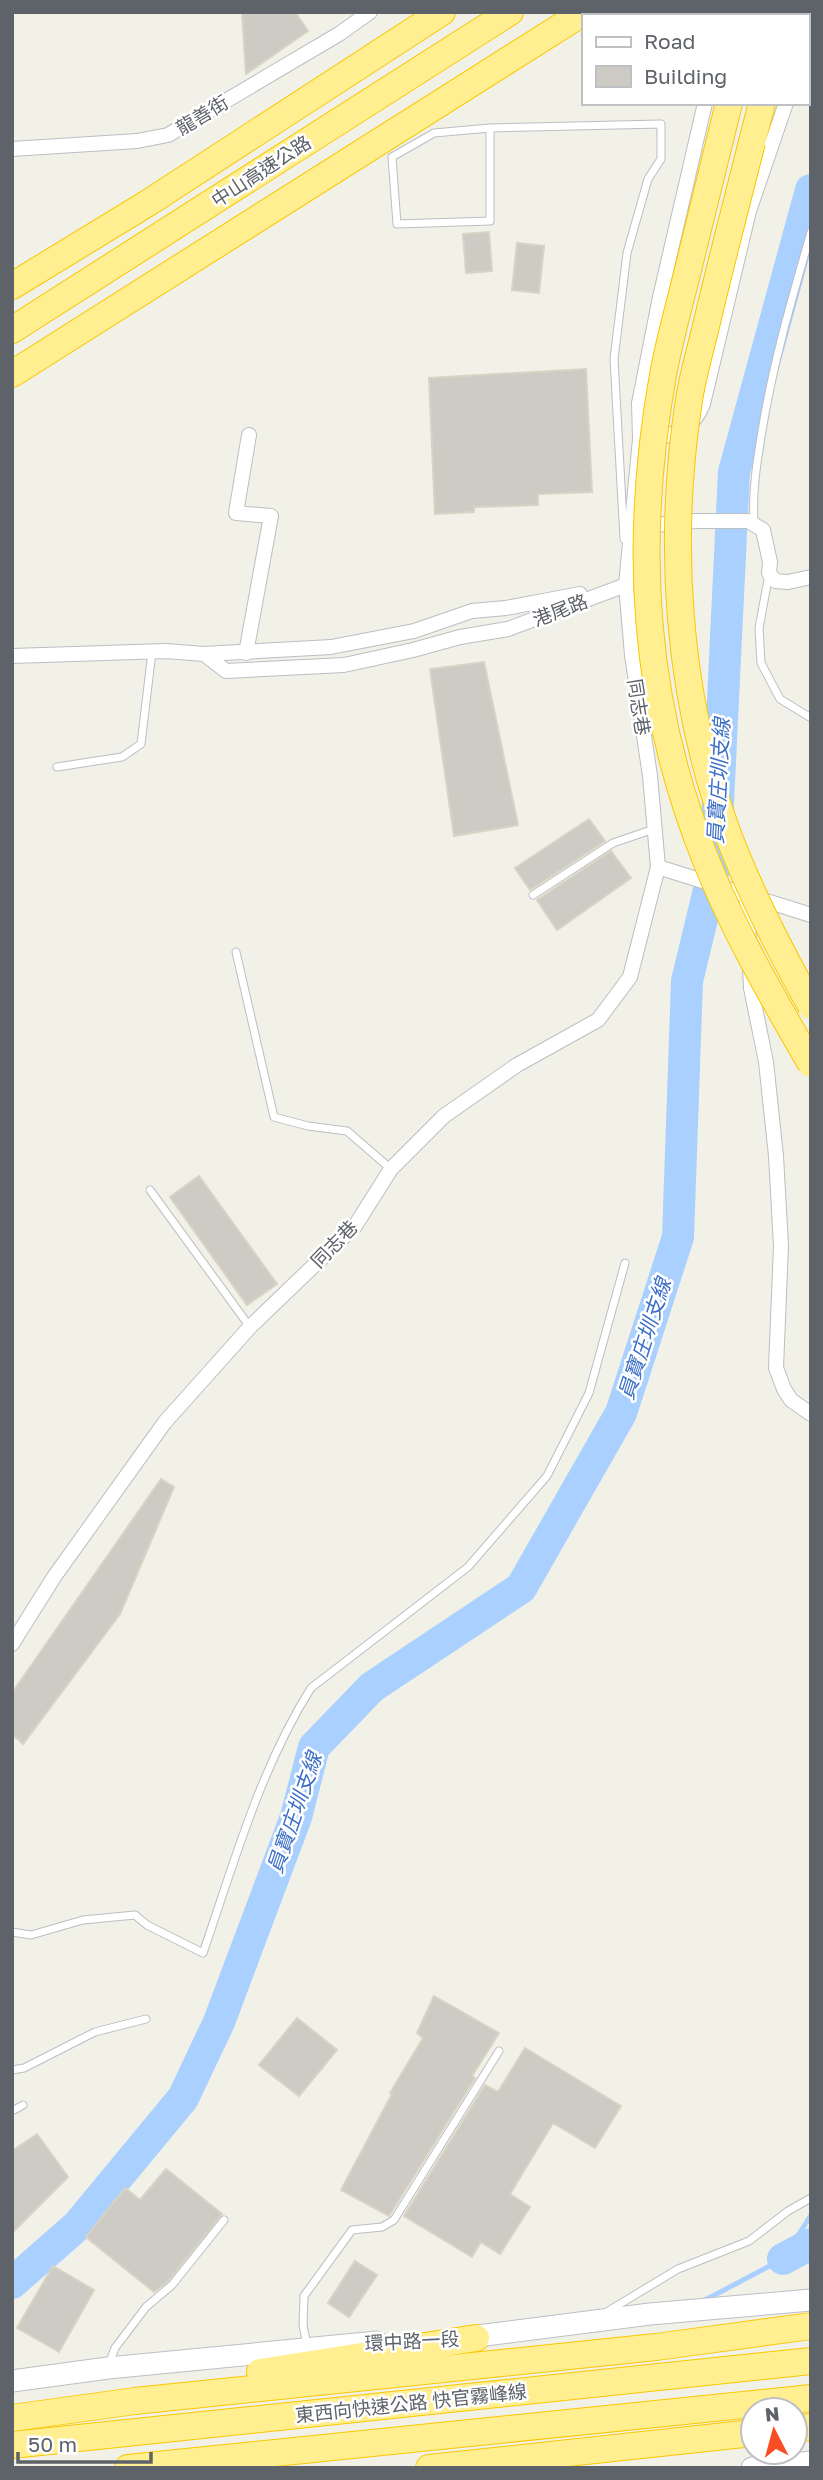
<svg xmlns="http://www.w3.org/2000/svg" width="823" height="2480" viewBox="0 0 823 2480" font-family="'Golos Text','Noto Sans TC',sans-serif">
  <rect width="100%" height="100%" fill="#f2f1e7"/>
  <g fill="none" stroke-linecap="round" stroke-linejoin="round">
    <path stroke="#aad0ff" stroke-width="5" d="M705,2300L783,2259L811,2215"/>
    <g stroke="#aad0ff" stroke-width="32">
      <path d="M783,2259L811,2244"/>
      <path d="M12,2283L78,2225L183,2098L219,2022L296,1817L314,1747L372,1687L521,1588L621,1413L678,1237L687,981L715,865L734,472L811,190"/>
    </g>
  </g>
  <g fill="#cdcbc4" stroke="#d7d4c4" stroke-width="2">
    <path d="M242,12H295L308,31L246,74Z"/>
    <path d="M489,232L492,271L466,273L463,234Z"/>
    <path d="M517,243L544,246L539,293L512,290Z"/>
    <path d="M586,369L592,492L538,494V505L474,507V512L435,514L429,378Z"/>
    <path d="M484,662L518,825L454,836L430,669Z"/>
    <path d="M589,819L605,841L530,890L515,868Z"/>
    <path d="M611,851L631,878L557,930L537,900Z"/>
    <path d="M199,1176L277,1284L247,1305L170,1197Z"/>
    <path d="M161,1479L174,1487L120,1614L23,1744L12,1734V1693Z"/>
    <path d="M434,1996L499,2033L472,2076L475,2078L389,2216L341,2190L392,2094L390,2093L423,2038L417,2033Z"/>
    <path d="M297,2018L337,2050L299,2096L259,2065Z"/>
    <path d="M525,2048L621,2106L595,2148L553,2123L510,2194L530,2207L500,2254L481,2242L472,2257L404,2216L485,2085L498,2092Z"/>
    <path d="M37,2134L68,2177L12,2233V2151Z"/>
    <path d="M166,2169L222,2214L168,2281L154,2292L86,2237L125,2188L140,2200Z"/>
    <path d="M355,2261L377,2275L349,2317L328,2303Z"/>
    <path d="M53,2266L94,2290L59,2352L17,2328Z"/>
  </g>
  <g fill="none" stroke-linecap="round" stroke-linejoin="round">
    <g stroke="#bbbec3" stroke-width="9">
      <g id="lane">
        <path d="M490,128V221L397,224L392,157L434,133L490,128L661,124V159L648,179L627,253L614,359L624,539"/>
        <path d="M754,522C752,491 757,462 762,431C773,363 792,298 811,232"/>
        <path d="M769,574L759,628L761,663L780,699L811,718"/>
        <path d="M57,767L122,757L141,744L152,652"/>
        <path d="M533,895L613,843L654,829"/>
        <path d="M236,952L274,1117L308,1126L347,1131L391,1169"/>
        <path d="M150,1190L250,1327"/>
        <path d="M12,1932L31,1935L83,1920L135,1915L147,1925L203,1953C234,1863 260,1769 311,1688L468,1567L547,1476L589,1393L625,1263"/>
        <path d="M12,2070L24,2068L95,2032L146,2019"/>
        <path d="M12,2111L23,2105"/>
        <path d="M605,2313L678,2269L749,2241L788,2211L811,2198"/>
        <path d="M307,2345L303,2325L304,2296L352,2230L382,2227L394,2220L499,2051"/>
        <path d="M109,2364L115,2348L146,2307L172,2285L224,2220"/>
      </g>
    </g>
    <g stroke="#bbbec3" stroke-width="16">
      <g id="street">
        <path d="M730,16L732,12"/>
        <path d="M807,32L811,22"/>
        <path d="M12,149L137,141L168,135L339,34L370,12"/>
        <path d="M648,438C673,437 694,429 703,404L749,211L786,103"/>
        <path d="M644,526L696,521H748L763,530L770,562L769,573L775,581L788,582L811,577"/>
        <path d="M246,653L271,516L236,513L249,435"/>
        <path d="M204,654L331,647L414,631L472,611L506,608L580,594"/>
        <path d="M12,656L166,651L204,654L226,671L344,665L413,650L460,637L508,629L626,585"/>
        <path d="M658,867L811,915"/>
        <path d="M746,894L749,940"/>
        <path d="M750,967L751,988L766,1062L776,1156L781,1246L776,1368L784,1389L791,1400L811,1414"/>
        <path d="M12,1644L54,1577L165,1422L250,1327L355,1226L391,1169L444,1116L517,1065L598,1020L630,977L658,867L650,776L632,655L626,585L640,439L639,403L660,297L705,103"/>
      </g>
    </g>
    <g stroke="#bcbfc6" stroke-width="23">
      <g id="secondary">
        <path d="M462,2338L650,2314L811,2300"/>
        <path d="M12,2381L108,2368L377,2342"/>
        <path d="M752,2468L811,2462"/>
      </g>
    </g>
    <g stroke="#f9c700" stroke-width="28">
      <g id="highway">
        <path d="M753,16L754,12"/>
        <path d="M784,16L785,12"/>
        <path d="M752,142L762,103"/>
        <path d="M12,286L148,203L442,12"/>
        <path d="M12,330L510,12"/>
        <path d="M12,374L584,12"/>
        <path d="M260,2372L476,2338"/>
        <path d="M12,2418L135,2401L656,2347L811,2326"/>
        <path d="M795,2429L811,2427"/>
        <path d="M12,2445L811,2361"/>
        <path d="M128,2468L811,2398"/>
        <path d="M429,2468L753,2433"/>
      </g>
    </g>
    <use href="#lane" stroke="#fff" stroke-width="7"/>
    <use href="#street" stroke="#fff" stroke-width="14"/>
    <use href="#secondary" stroke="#fff" stroke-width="21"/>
    <use href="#highway" stroke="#ffef91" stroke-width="26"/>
    <g stroke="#f9c700" stroke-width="28" stroke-linecap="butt">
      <g id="highway-bridge">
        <path d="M729,103C715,161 700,219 686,278C678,310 669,342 663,375C633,543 642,704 707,863C735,933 773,998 811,1064"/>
        <path d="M752,142C737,202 721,262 707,322C701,348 693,374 689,400C667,542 677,694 726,829C749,891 779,949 811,1006"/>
      </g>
    </g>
    <use href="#highway-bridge" stroke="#ffef91" stroke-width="26"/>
  </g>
  <g text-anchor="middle" stroke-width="5" stroke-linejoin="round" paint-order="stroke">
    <g font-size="19" fill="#5e6269" stroke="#fff">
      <text transform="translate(202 115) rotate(-31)" y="7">龍善街</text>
      <text transform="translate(261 171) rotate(-33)" y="7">中山高速公路</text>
      <text transform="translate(560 610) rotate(-21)" y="7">港尾路</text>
      <text transform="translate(639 707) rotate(81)" y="7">同志巷</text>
      <text transform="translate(334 1244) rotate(-46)" y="7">同志巷</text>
      <text transform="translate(412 2341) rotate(-3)" y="7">環中路一段</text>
      <text transform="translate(411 2403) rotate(-6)" y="7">東西向快速公路 快官霧峰線</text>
    </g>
    <g font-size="21" font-style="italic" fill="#3d70c6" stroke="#fff">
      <text transform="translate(719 781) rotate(-87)" y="7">員寶庄圳支線</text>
      <text transform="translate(645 1339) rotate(-72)" y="7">員寶庄圳支線</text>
      <text transform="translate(295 1813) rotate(-71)" y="7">員寶庄圳支線</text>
    </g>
  </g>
  <rect width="823" height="2480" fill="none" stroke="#5e6269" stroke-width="28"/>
  <rect x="582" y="14" width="228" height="91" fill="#ffffff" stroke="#bfc0c3" stroke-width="2"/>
  <rect x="596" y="37" width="35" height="10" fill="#ffffff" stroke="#bfc0c3" stroke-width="2"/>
  <text x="644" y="49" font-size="21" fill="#5e6269">Road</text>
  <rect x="596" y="66" width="35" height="21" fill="#cdcbc4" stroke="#bfc0c3" stroke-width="2"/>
  <text x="644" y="84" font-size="21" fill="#5e6269">Building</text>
  <g transform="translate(774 2431) rotate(354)"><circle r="33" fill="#ffffff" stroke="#bfc0c3" stroke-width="2"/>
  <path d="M0-5L12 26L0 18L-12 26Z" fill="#fa4d25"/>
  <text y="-10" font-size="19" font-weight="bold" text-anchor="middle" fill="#5e6269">N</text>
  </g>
  <path d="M18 2452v10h133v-10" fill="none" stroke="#5e6269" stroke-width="3.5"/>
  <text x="28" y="2452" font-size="21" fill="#5e6269" stroke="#ffffff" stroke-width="5" paint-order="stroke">50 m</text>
</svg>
